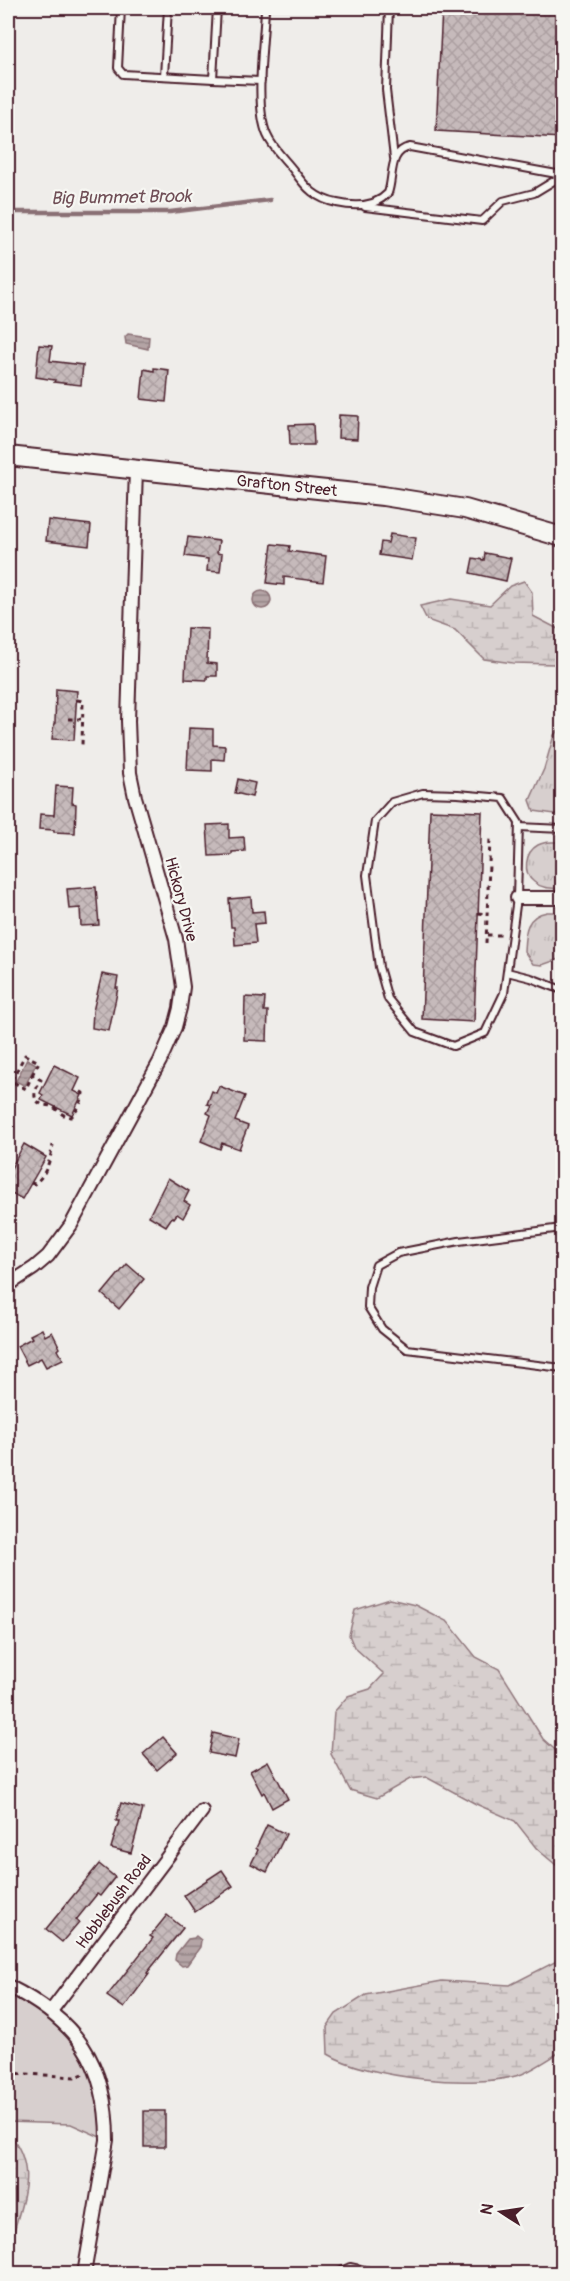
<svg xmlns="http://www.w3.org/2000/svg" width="570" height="2281" viewBox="0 0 570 2281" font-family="Pangolin,sans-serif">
  <defs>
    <pattern id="grass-tufts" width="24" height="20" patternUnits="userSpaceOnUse" patternTransform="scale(1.5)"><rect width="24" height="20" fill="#d7cfce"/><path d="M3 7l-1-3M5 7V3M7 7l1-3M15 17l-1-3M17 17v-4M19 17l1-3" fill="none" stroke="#bab1b1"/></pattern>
    <pattern id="wetland-marsh" width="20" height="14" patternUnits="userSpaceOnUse" patternTransform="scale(1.5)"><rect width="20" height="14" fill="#d7cfce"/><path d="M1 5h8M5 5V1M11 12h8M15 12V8" fill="none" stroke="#bab1b1"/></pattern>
    <pattern id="water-rules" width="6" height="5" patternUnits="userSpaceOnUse" patternTransform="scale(1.5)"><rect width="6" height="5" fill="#b4a4a5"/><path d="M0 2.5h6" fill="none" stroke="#948587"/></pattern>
    <pattern id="building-cross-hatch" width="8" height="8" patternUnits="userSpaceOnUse" patternTransform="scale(1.5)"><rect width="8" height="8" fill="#c6babb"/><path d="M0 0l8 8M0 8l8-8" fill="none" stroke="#ac9fa1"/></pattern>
  </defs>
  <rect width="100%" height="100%" fill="#efedea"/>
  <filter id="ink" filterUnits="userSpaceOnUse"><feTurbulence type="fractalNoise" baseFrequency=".0167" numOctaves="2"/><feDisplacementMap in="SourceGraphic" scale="12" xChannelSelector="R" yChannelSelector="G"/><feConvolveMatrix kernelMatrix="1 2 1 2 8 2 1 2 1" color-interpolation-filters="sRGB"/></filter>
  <g filter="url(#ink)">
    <g fill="url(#grass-tufts)" stroke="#90777c" stroke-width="1.5">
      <path d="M562,726V815L534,811L530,800L544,769L554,735Z"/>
      <path d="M552,842H562V889C553,888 542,889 534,882C522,873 525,852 538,845C542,843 547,842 552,842Z"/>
      <path d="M547,912H562V958L542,965L533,964L524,951C525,933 525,916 547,912Z"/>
    </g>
    <g fill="url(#wetland-marsh)" stroke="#90777c" stroke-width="1.5">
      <path d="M524,581L532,592L533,616L562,631V657L555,664L513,663L484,659L455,630L427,620L420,606L451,599L490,605L510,586Z"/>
      <path d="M390,1599L415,1605L448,1622L476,1657L499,1669L543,1739L562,1756V1870L537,1849L515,1821L476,1804L426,1777L410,1779L377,1798L350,1790L331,1754L334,1712L348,1696L370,1689L384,1674L354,1647L349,1635L355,1610Z"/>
      <path d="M562,1954V2051C550,2058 536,2068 522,2074C478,2090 367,2078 328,2054L327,2027L336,2014L366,1995L442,1981L510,1985L555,1962Z"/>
      <path d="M8,2132C38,2167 23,2197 13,2235L8,2242Z"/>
    </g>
    <path fill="#d7cfce" stroke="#90777c" stroke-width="1.5" d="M8,1988L50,2011L97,2073L107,2140L71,2124L8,2122Z"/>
    <g fill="url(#water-rules)" stroke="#8a6f74" stroke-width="1.5">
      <path d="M128,334L149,337L148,349L126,344L125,337Z"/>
      <circle cx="262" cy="600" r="9"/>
      <path d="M27,1059L36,1064L25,1086L16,1081Z"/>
      <path d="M196,1936L201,1940L200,1947L187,1965L182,1966L175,1960L176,1954L188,1939L194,1938Z"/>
    </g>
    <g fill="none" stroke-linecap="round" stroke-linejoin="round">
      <path stroke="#8a6f74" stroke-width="4.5" d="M8,212H170L270,200"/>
    </g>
    <g fill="url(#building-cross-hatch)" stroke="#4a1f2b" stroke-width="1.5">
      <path d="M442,8H562V138L436,131Z"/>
      <path d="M39,345L52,346L50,361L83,365L81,385L54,382L55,380L36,377Z"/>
      <path d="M154,368L169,370L166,402L141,399L144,369L154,371Z"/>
      <path d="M339,415L358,416L357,439L338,438Z"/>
      <path d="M313,424L314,445H290L289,425Z"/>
      <path d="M48,520L91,525L89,546L46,541Z"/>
      <path d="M390,534L416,538L412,560L379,555L381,542L388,543Z"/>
      <path d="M188,537L219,541L217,553L222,554L220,572L207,571L208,559L185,556Z"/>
      <path d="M272,544L290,546L289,551L326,556L323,582L284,577V585L267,583Z"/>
      <path d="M485,553L511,558L506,581L470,573L473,558L484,560Z"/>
      <path d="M187,628L208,629L207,663L217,664V676H207V680L185,679Z"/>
      <path d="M56,689L77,691L74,740L52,739L54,723H55Z"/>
      <path d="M189,728L213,729V745L225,746L224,760L212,759V771L187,770Z"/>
      <path d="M238,779L255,783L252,797L235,793Z"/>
      <path d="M56,786L73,787L72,803L76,804L75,833L54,832V830L39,829L40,814L54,815Z"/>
      <path d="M430,810L482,812L474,1022L422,1019Z"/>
      <path d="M229,824V838L244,837L245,851L232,852V855L209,856L207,825Z"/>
      <path d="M96,887L99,925L81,926L80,908L69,909L67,889Z"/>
      <path d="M251,897L252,912L264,911L265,923L254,924L256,943L235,945L234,927H231L229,899Z"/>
      <path d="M102,974L118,977L116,988H118L109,1031L92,1028L93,1011Z"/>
      <path d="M245,997L265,998L264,1011H268L267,1041L244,1040Z"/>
      <path d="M54,1065L80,1078L74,1091L82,1095L72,1115L41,1100L43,1095L40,1093Z"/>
      <path d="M219,1086L245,1096L235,1121L248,1126L239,1149L222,1143L220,1149L201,1141L211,1115L207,1113L211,1105L207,1104L212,1091L216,1093Z"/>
      <path d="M24,1144L46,1157L22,1199L8,1191V1174Z"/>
      <path d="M168,1178L189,1191L184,1201L190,1205L183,1218L177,1214L174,1218L172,1217L166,1226L149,1216Z"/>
      <path d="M127,1264L144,1279L119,1309L102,1294Z"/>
      <path d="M42,1329L45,1336L52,1332L60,1348L58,1350L63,1359L46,1367L41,1358L27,1365L17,1346L32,1338L30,1335Z"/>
      <path d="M213,1733L239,1739L235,1758L209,1753Z"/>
      <path d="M163,1737L177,1753L157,1770L143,1754Z"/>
      <path d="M268,1761L288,1799L272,1808L264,1792L262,1794L250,1771Z"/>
      <path d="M121,1803L143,1809L131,1853L111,1848L119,1821H116Z"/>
      <path d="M267,1825L286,1834L267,1872L251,1864L258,1850L256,1848Z"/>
      <path d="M99,1864L115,1877L100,1896L97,1894L76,1920L79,1922L62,1942L46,1929Z"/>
      <path d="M222,1870L233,1886L195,1912L184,1895Z"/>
      <path d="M167,1915L183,1928L147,1973L149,1974L124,2008L107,1996L153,1938L150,1936Z"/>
      <rect x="144" y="2111" width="21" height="36"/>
    </g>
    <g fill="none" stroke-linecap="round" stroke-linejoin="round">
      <g stroke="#4a1f2b" stroke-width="10">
        <g id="lane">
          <path d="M121,8L118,68L123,74L213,79L217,8"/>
          <path d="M265,8C264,41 254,105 267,135C273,149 285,159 294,171C306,188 316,199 337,203C355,207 375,207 388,193C394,177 388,151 410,147L562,175"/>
          <path d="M389,8L386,90L394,158"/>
          <path d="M164,76L168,8"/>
          <path d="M213,79L261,81"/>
          <path d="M365,207L482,221L503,201L534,193L562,176"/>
          <path d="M423,793L458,794L503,798L519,823L517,898L504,993L485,1033L453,1046L415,1032L388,999L379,967L367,875L375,821L392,802Z"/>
          <path d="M519,827L562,829"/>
          <path d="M507,972L531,978L562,990"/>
          <path d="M562,1228L459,1241L398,1253L376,1265L369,1287L368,1307L382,1329L407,1349L562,1368"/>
          <path d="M335,2274L350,2267L383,2274"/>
        </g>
      </g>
      <g stroke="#4a1f2b" stroke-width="16">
        <g id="street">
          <path d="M517,898H562"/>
          <path d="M8,1285L34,1268L48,1256L71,1225L160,1061L175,1027L180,1008L183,987L176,939L135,797L130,773L128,721L136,469"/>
          <path d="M8,1986C76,2020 107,2062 107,2140L84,2274"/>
          <path d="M51,2011L202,1811"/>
        </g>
      </g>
      <g stroke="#4a1f2b" stroke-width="22">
        <path id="secondary" d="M8,456L383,496L465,509L562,537"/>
      </g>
      <g stroke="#4a1f2b" stroke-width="3" stroke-dasharray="4.5 4.5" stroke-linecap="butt">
        <path d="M77,700L83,701L82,746"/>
        <path d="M68,719H81"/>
        <path d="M478,913L487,914"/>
        <path d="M487,935H503"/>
        <path d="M486,943L490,838"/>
        <path d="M32,1075L39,1062L25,1055L11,1081L26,1089L32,1075L41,1080C36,1088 30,1098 41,1104C44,1106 48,1105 51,1106C59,1110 61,1116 71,1117C78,1110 82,1102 83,1093L78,1090"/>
        <path d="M31,1183L34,1184C47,1175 50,1159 53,1145"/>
        <path d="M8,2073L77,2077L83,2074"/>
      </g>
      <use href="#lane" stroke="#f6f6f2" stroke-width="6"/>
      <use href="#street" stroke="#f6f6f2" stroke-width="12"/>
      <use href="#secondary" stroke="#f6f6f2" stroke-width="18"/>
    </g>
  </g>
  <g text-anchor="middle" stroke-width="4.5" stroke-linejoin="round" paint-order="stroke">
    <g font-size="16" fill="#4a1f2b" stroke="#f6f6f2">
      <text transform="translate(287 485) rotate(6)" y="6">Grafton Street</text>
      <text transform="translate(182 899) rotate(75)" y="6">Hickory Drive</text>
      <text transform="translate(113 1901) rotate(-53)" y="6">Hobblebush Road</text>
    </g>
    <g font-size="18" font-style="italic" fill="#6f4e56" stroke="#f6f6f2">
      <text transform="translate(121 197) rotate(-1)" y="6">Big Bummet Brook</text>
    </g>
  </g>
  <rect width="570" height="2281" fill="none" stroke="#f6f6f2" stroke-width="30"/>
  <rect x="15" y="15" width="540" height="2251" fill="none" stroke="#4a1f2b" stroke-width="2" filter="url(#ink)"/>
  <g transform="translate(501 2212) rotate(282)" stroke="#f6f6f2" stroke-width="4.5" paint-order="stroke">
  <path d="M0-4.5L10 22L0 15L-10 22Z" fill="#4a1f2b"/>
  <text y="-9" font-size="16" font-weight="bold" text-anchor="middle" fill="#4a1f2b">N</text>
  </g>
</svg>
